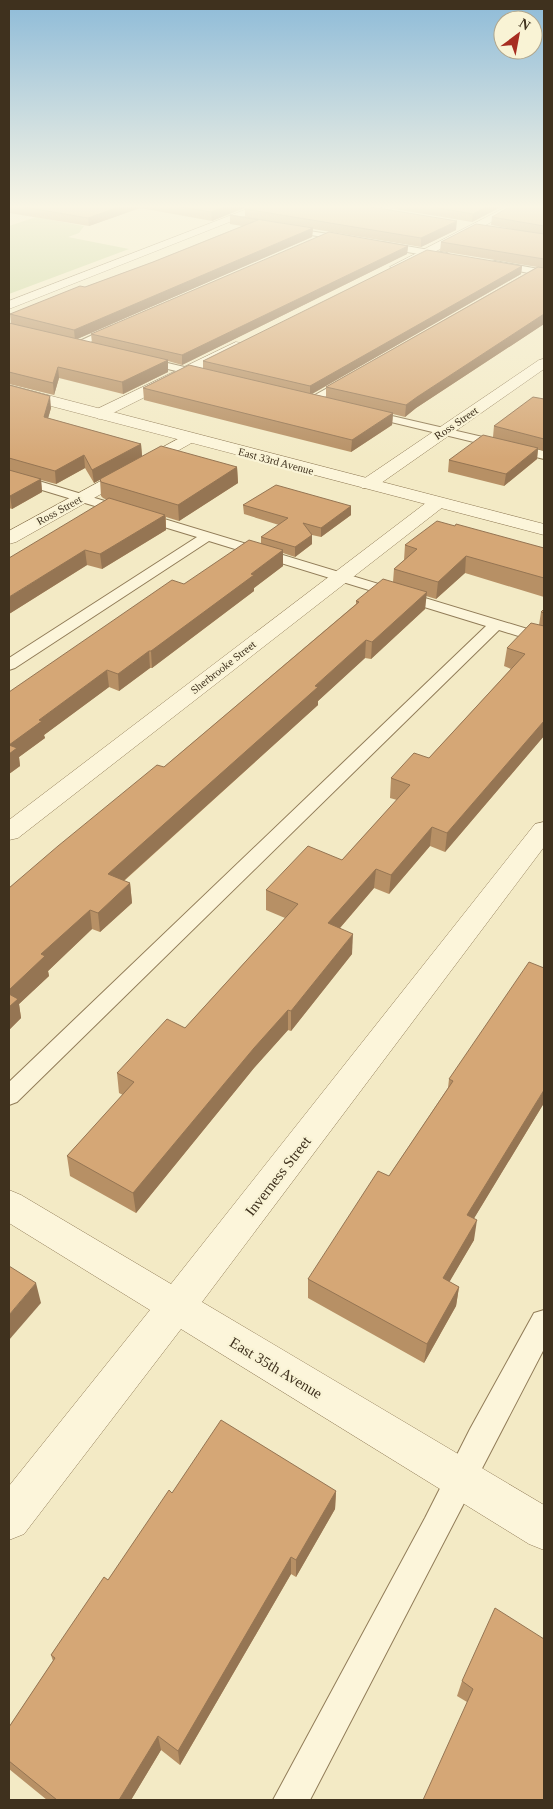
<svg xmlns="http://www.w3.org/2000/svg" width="553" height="1809" viewBox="0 0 553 1809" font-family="'Times New Roman',serif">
  <rect width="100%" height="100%" fill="#f3eac5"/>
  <path fill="#c6d397" d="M36,217L84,226L79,233L68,237L129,249L9,294V226Z"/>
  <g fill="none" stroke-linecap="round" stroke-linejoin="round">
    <g stroke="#917c58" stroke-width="2">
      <g id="service">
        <path d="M385,206H396L382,214L375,212Z"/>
        <path d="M283,227L348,237L352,239L348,241L286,231H283Z"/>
        <path d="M382,242L447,253L451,256L447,259L379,247V243Z"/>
        <path d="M495,261L544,270V276L492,266V262Z"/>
        <path d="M112,326L120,328L80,347L71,345Z"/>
        <path d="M142,357L210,373L211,375L206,378L138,362L137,360Z"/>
        <path d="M349,376L354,379L353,381L316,402H308L306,400Z"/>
        <path d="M366,410L544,451V459L362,415V411Z"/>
        <path d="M9,472L544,634V644L499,630L17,1102L9,1105V1082L486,626L209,541L15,668L9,670V658L197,537L9,480Z"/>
        <path d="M544,1310V1349L310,1800H273L425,1518L470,1429L534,1313Z"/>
      </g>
    </g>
    <g stroke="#917c58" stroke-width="1">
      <g id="minor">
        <path d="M255,206H270L9,309V301Z"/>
        <path d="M508,206H522L400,270L396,271L390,267Z"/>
        <path d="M236,342L241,343L243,346L241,349L105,417L99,419L91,414L93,411Z"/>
        <path d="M544,359V369L374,488H362L359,484L362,480L539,360Z"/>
        <path d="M189,433L197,438L195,441L16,542L9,544V531Z"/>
        <path d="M437,498L443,499L446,503L443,507L18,838L9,840V820L431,499Z"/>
        <path d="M544,822V847L202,1302L544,1505V1550L529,1544L181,1329L24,1534L9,1540V1486L150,1310L9,1223V1190L21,1195L171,1284L535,824Z"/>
      </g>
    </g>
    <g stroke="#917c58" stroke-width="1">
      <path id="tertiary" d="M9,385L544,524V535L9,395Z"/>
    </g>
    <use href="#service" fill="#fcf5da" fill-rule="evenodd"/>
    <use href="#minor" fill="#fcf5da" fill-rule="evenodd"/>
    <use href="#tertiary" fill="#fcf5da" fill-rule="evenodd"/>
  </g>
  <g fill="#b79065">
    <path d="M9,206H249L212,221L140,208L89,226L9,213Z"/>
    <path d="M394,206H503L472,222L394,209Z"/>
    <path d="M544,206V324L416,408L405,417L393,414L392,425L351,452L144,400L143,388L203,369V361L522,266L521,274L312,394L326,397V387L537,267L440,251L441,242L526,232L491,225L492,217Z"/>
    <path d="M245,209L456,230L421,247L313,229L312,237L77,339L92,343L91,334L408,246L407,254L182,365L168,361V372L123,394L59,378L54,395L9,384V323L11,324L10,314L85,287L153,262L242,226L230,224V215L245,218Z"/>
    <path d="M9,385L51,408L48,418L141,444L142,456L237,467L238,483L179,521L166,517V530L102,569L87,565L9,614L107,500L103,498L101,496L100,479L112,473L94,483L85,468L56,484L41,480L42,492L12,509L9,508Z"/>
    <path d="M544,399V451L538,449L537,459L504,486L448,472L449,460L493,437L494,426Z"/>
    <path d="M243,505L351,506V515L321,537L312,535V544L295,557L283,553V566L254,588V591L152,668H150L119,691L109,687L44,735L45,738L19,757L20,766L9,774V692L184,584L261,543V537L279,525L244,514Z"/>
    <path d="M455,526L544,548V597L465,573L436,599L426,596L425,609L371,659L365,658L318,701V705L124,881L130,883L132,903L100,932L92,929L48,971L49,976L19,1004L21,1018L9,1030V888L164,767L356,604V601L393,582L394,569L404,560L405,545Z"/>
    <path d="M544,609V736L445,852L430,846L389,894L374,888L340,928L352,954L291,1031L288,1030L254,1068L136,1213L70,1176L67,1156L123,1095L119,1093L117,1073L185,1028L285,918L266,910V890L342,860L397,800L390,798L391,778L429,758L511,669L504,666L507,648L539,625L541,612Z"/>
    <path d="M449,1079L544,1103L474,1218V1240L449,1282L459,1287L456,1306L424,1363L308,1298V1279L389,1176L448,1088Z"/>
    <path d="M336,1491L335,1509L296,1577L291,1574L180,1765L161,1750L131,1800H47L9,1769V1727L53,1661L51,1655L108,1580L172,1493Z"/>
    <path d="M544,1639L467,1702L457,1696L462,1681Z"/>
  </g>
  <g fill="#957553">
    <path d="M121,206H139L140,208L89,226L88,218Z"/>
    <path d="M227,206H249L212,221L211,212Z"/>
    <path d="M488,206H503L472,222L473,214Z"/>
    <path d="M457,221L456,230L421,247V238Z"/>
    <path d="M313,228L312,237L75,340L74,330Z"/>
    <path d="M408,246L407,254L182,365V355Z"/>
    <path d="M522,266L521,274L310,395V386Z"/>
    <path d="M544,314V324L416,408L405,417L406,405L417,397Z"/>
    <path d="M168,360V372L123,394L122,382Z"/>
    <path d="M58,367L59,378L54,395L53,383Z"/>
    <path d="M50,396L51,408L45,429L44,417Z"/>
    <path d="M393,413L392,425L351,452L352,440Z"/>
    <path d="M141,444L142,456L94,483L92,470Z"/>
    <path d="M538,448L537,459L504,486L506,474Z"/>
    <path d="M84,455L85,468L56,484L55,471Z"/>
    <path d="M237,467L238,483L179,521L178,505Z"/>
    <path d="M41,479L42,492L12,509L10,496Z"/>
    <path d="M351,506V515L321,537V528Z"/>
    <path d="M165,515L166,530L102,569L100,554Z"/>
    <path d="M312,535V544L295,557V547Z"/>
    <path d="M85,550L87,565L9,614V597Z"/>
    <path d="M283,550V566L254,588V591L152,668L151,651L251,574Z"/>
    <path d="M466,556L465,573L436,599L438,582Z"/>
    <path d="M427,592L425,609L371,659L372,642Z"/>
    <path d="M366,640L365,658L318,701V705L110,893L108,874Z"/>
    <path d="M149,651L150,668L119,691L118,674Z"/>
    <path d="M107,670L109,687L44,735L45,738L19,757L20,766L9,774V745L39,720Z"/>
    <path d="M544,721V736L445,852L447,833Z"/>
    <path d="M432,827L430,846L389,894L391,875Z"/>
    <path d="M376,869L374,888L327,943L328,923Z"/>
    <path d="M130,883L132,903L100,932L98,913Z"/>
    <path d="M90,910L92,929L48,971L49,976L19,1004L21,1018L9,1030V990L41,954Z"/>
    <path d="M353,934L352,954L291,1031V1011Z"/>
    <path d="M288,1010V1030L254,1068L136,1213L133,1193L254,1048Z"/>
    <path d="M544,1090V1103L464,1235L467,1215Z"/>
    <path d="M477,1220L474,1240L440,1298L443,1278Z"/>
    <path d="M36,1283L41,1303L9,1340V1315Z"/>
    <path d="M459,1287L456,1306L424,1363L427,1344Z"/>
    <path d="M336,1491L335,1509L296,1577V1560Z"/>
    <path d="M291,1557V1574L180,1765L178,1751Z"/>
    <path d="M158,1736L161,1750L131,1800H119Z"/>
  </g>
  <g fill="#d5a776" stroke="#957553">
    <path d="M18,206H121L88,218Z"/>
    <path d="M176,206H227L211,212Z"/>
    <path d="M253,206H365L457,221L421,238L245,209Z"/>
    <path d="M427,206H488L473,214Z"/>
    <path d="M511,206H544V226L492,217Z"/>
    <path d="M230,215L313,228L74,330L10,314L80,286L85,287L153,262L258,220Z"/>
    <path d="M476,224L544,234V259L441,242Z"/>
    <path d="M329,232L408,246L182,355L91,334Z"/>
    <path d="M427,250L522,266L310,386L203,361Z"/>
    <path d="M538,267L544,268V314L417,397L406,405L326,387Z"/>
    <path d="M9,323L168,360L122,382L58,367L53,383L9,372Z"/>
    <path d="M189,365L393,413L352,440L143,388Z"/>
    <path d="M9,385L50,396L44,417L141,444L92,470L84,455L55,471L9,458Z"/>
    <path d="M533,397L544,399V439L494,426Z"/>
    <path d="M483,435L538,448L506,474L449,460Z"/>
    <path d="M161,446L237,467L178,505L101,482L100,479Z"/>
    <path d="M9,470L41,479L10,496H9Z"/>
    <path d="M276,485L351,506L321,528L303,523L312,535L295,547L261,537L288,518L243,505Z"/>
    <path d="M109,498L165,515L100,554L85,550L9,597V558Z"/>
    <path d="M437,521L455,526L456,524L544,548V578L466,556L438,582L394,569L417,549L405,545Z"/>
    <path d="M249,540L283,550L251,574L254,575L151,651H149L118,674L107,670L39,720L42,721L9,745L17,748L9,754V692L172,580L184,584Z"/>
    <path d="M383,579L427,592L372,642L366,640L315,686L318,687L108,874L130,883L98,913L90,910L41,954L45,956L9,990V888L58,846L157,765L164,767L359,602L356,601Z"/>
    <path d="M544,609V613L541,612Z"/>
    <path d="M531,623L544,626V721L447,833L432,827L391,875L376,869L328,923L353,934L291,1011L288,1010L254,1048L133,1193L67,1156L134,1082L117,1073L167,1019L185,1028L298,904L266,890L308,846L342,860L410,785L391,778L414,753L429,758L525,654L507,648Z"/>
    <path d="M529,962L544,968V1090L467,1215L477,1220L443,1278L459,1287L427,1344L308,1279L378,1171L389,1176L453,1081L449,1079Z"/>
    <path d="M9,994L18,999L9,1007Z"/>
    <path d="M9,1266L36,1283L9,1315Z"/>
    <path d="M221,1420L336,1491L296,1560L291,1557L178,1751L158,1736L119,1800H57L9,1761V1727L55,1658L51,1655L104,1577L108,1580L169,1490L172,1493Z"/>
    <path d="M495,1608L544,1639V1800H423L473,1689L462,1681Z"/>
  </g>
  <linearGradient id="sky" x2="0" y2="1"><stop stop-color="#8ebbd8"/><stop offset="0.45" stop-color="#faf6e5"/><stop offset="1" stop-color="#faf6e5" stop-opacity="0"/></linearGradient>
  <rect width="553" height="459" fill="url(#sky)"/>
  <g text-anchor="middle" stroke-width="4.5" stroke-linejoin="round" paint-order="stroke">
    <g font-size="11" fill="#3f311e" stroke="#f9f3d5">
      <text transform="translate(456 423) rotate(-34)" y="4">Ross Street</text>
      <text transform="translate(276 461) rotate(15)" y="4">East 33rd Avenue</text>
      <text transform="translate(59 510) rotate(-29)" y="4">Ross Street</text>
      <text transform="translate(223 667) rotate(-38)" y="4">Sherbrooke Street</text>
    </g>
    <g font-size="15" fill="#3f311e" stroke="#f9f3d5">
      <text transform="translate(278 1176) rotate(-52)" y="5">Inverness Street</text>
      <text transform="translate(276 1368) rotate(31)" y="5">East 35th Avenue</text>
    </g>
  </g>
  <rect width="553" height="1809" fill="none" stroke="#3f311e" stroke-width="20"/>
  <g transform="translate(518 35) rotate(32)"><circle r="24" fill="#f9f3d5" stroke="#afa58c"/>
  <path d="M0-4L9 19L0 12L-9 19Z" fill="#a72d21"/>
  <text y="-8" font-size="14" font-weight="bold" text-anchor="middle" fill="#3f311e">N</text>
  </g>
</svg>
